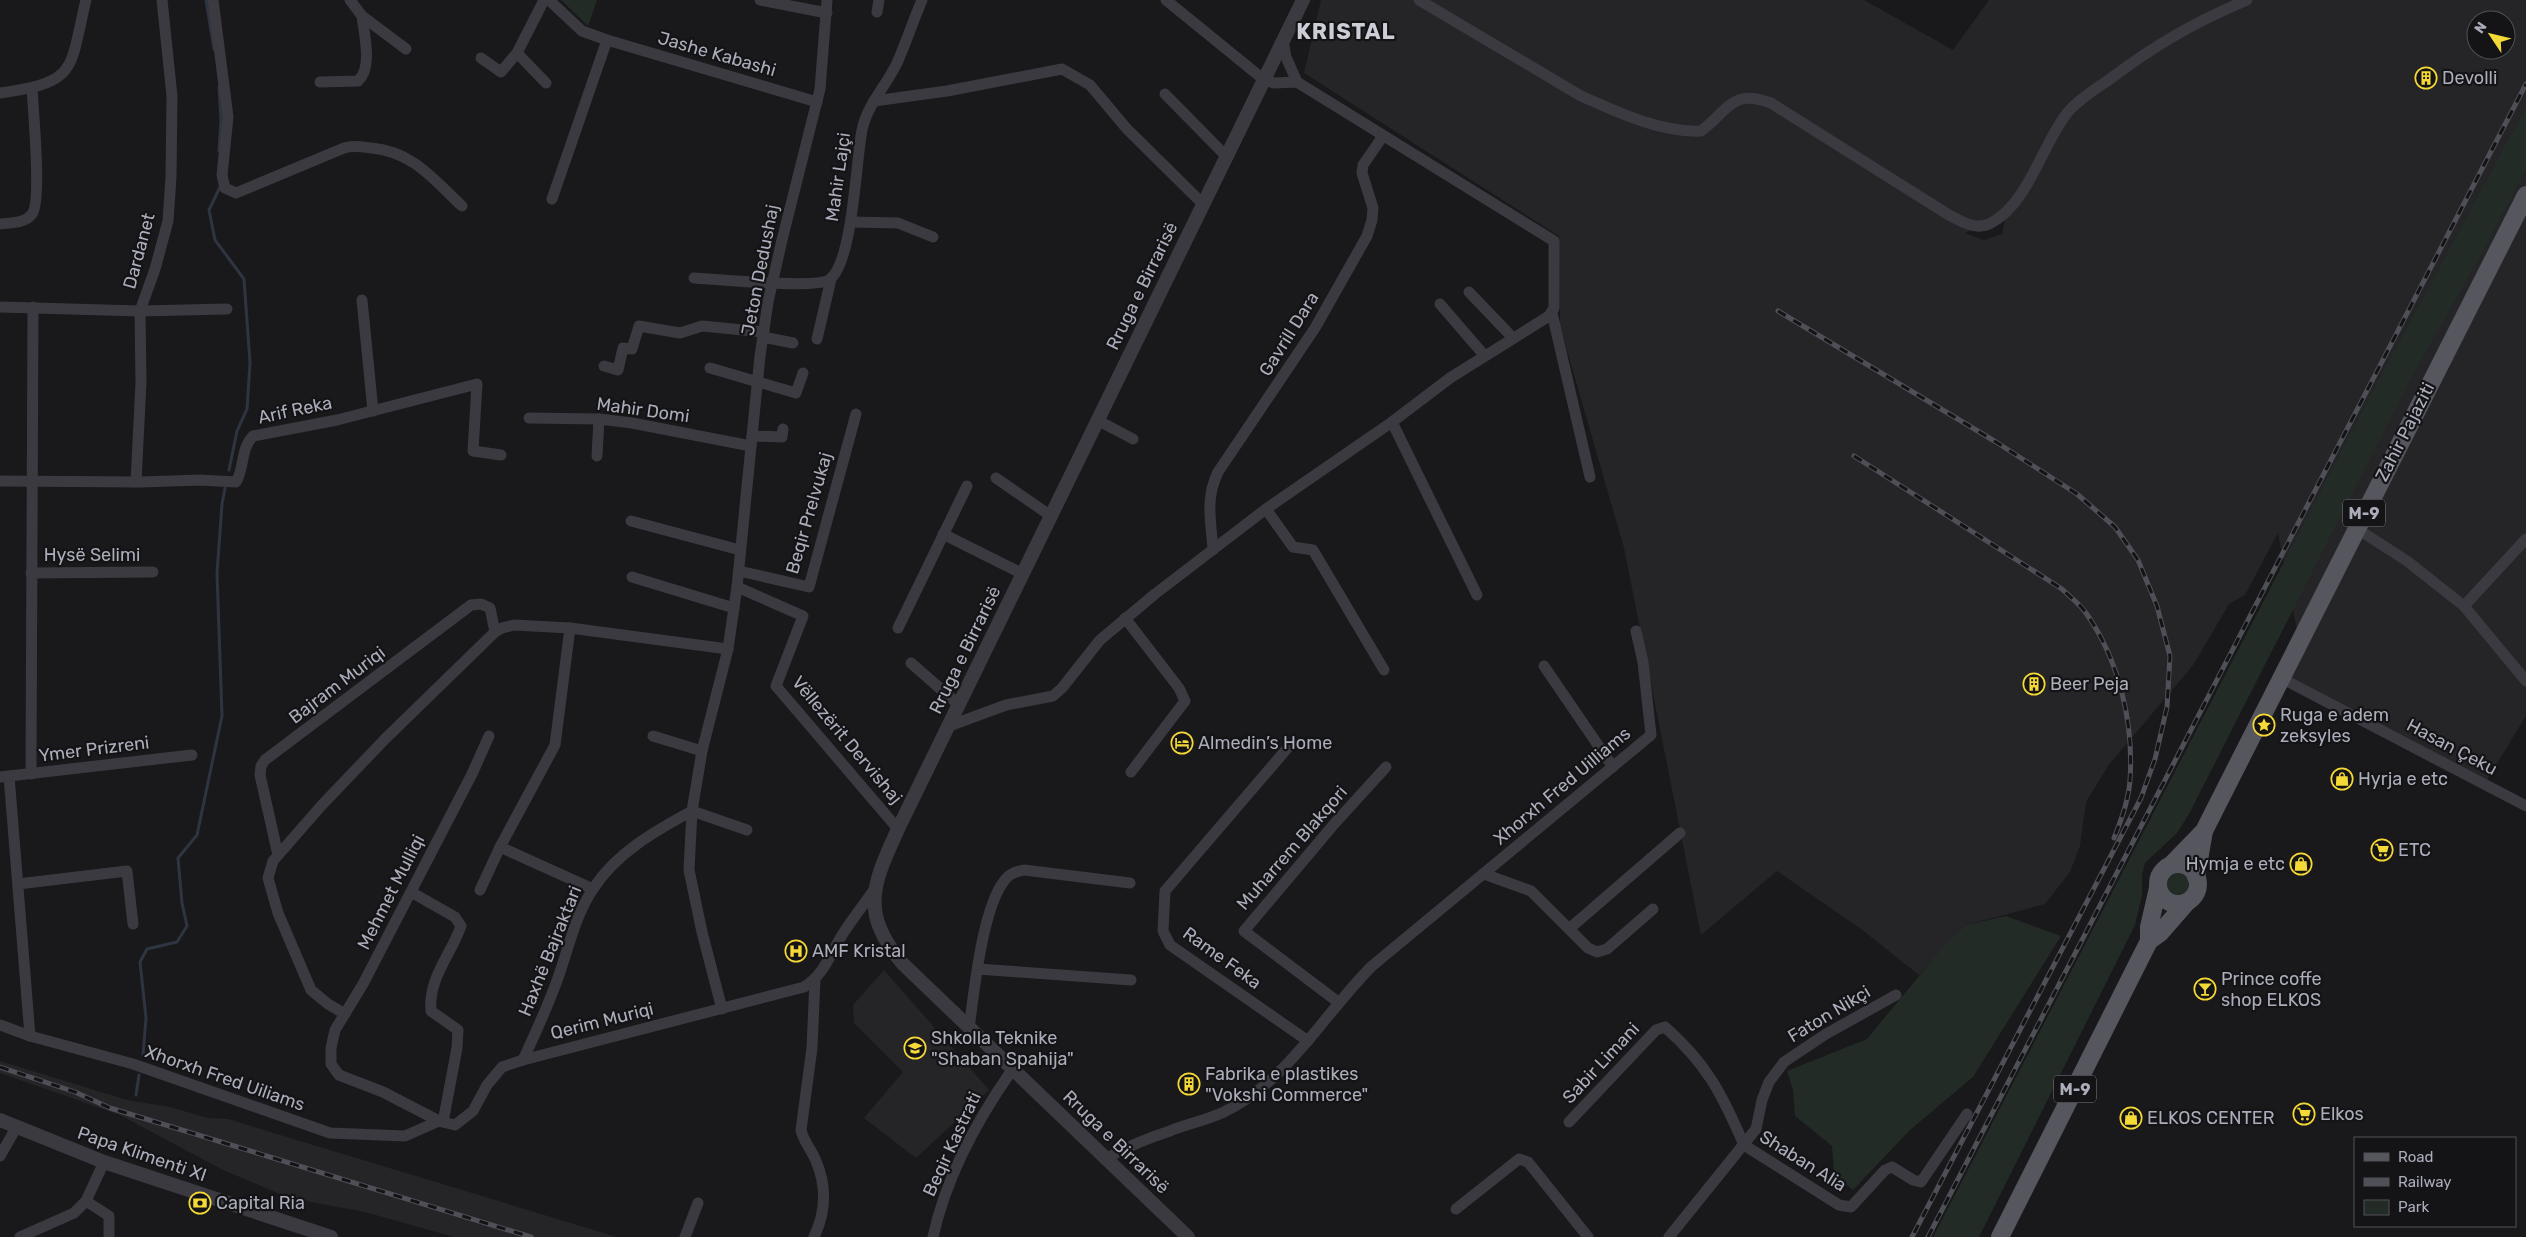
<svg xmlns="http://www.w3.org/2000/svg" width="2526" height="1237" viewBox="0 0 2526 1237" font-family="Rubik,sans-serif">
  <rect width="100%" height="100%" fill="#19191b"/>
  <g fill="#252528" fill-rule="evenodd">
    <path d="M1321,0H1864L1953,50L1989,0H2526V716L2484,785L2281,678L2299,641L2278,533L2245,595L2229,604L2194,664L2108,766L2086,802L2080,846L2070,872L2045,904L1966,925L1919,975L1861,929L1777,871L1701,935L1624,548L1560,326L1559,236L1304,73ZM2476,20H2506V50H2476ZM2006,215L2002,234L1984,240L1965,233Z"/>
    <path d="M884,970L989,1090L916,1158L864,1118L903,1072L854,1023L853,1005Z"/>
    <path d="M0,1061L127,1100L170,1107L208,1118L228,1119L617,1237H454L365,1212L289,1198L221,1169L120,1115L0,1073Z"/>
  </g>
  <g fill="#222b25">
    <path d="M561,0H597L588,26Z"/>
    <path d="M2526,107V169L2486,246L2409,382L2189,814L2177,833L2145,863L2142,875V895L2135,925L1979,1237H1933L2367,402Z"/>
    <circle cx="2178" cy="884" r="11"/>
    <path d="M2006,916L2061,936L1973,1077L1910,1130L1853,1190L1834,1174L1832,1146L1795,1116L1793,1090L1787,1071L1867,1039L1943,947L1966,925Z"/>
  </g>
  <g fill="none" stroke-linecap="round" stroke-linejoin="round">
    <g stroke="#2e3540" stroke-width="3">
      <path d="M206,0L214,49"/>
      <path d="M219,87L221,120L219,151"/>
      <path d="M220,187L209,210L215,240L244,279L250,363L247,409L237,431L229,470"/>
      <path d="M143,1055L146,1018L140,962L147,949L177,942L187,926L182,903L178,858L197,835L222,716L217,573L222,504L225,488"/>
      <path d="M136,1095L139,1075"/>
    </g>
    <g stroke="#3a3a40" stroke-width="11">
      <path d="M213,0L228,117L222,175L225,188L236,193L344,148C354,145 362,147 372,148C413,152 433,179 462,206"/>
      <path d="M350,0L362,16L406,49"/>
      <path d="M549,0L582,31L607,40"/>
      <path d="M760,0L827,13"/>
      <path d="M1419,0L1581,96C1617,112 1661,133 1701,131C1729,110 1732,88 1771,103L1949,215C1962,222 1977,231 1991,223C2029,203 2043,142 2068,112C2080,98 2096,89 2110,79C2155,45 2195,22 2247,0"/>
      <path d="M877,12L879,0"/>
      <path d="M1283,40L1286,57L1297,82"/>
      <path d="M517,53L546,83"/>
      <path d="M481,58L501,72L517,53L544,0"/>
      <path d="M320,82L358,81C373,68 364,34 362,16"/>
      <path d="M0,93C79,82 69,70 86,0"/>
      <path d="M1165,94L1226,156"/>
      <path d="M874,101L947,91L1062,69L1090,85L1127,129L1203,204"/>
      <path d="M552,199L607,40L817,102"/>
      <path d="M851,222L898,223L933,237"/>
      <path d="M0,224C10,223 26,223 32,214C42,202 33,109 32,88"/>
      <path d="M694,278C716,279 814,289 829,280C853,264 856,159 862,130C867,105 886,86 897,63C906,43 913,21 922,0"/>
      <path d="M1469,292L1513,338"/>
      <path d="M362,300L373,411"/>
      <path d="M1440,304L1484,355"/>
      <path d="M0,307L140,311L227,309"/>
      <path d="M1552,313L1590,477"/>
      <path d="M763,337L793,343"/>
      <path d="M817,339L831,279"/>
      <path d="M604,366L618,370L623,348L632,349L639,326L680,333L702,326L764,332"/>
      <path d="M710,368L796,393L803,373"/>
      <path d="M529,418L599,419L632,423L751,446"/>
      <path d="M1097,420L1133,439"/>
      <path d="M1392,422L1477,595"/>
      <path d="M752,436L782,437L783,429"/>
      <path d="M597,456L599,419"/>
      <path d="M996,478L1051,516"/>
      <path d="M0,481L141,482L200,480L236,482C245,467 240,450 253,436L337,420L477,384L473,451L501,455"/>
      <path d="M136,482L141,382L140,311L155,269L168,221L171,177L172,96L162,0"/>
      <path d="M1266,509L1293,547L1313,550L1384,670"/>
      <path d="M631,521L740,550"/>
      <path d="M2356,528L2407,561L2464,606L2526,539"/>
      <path d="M943,534L1023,574"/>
      <path d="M1213,550C1211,521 1205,499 1218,472L1315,328L1367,236L1372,220L1373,208L1362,173L1363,165L1383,136"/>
      <path d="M739,571L809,587L856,414"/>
      <path d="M31,573L153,572"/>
      <path d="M632,577L734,608"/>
      <path d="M737,587L803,616L776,686L898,829"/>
      <path d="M2464,606L2526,681"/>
      <path d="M1125,618L1179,688L1185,701L1131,772"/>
      <path d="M898,628L967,486"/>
      <path d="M911,663L959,705"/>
      <path d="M1544,666L1613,767"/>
      <path d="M2281,678L2526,806"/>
      <path d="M949,726L1006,705L1053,696L1062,688L1100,640L1155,594L1266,509L1392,422L1450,378L1549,316L1554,308V241L1297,82L1274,83L1263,79L1166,0"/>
      <path d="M489,736L472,774L363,984L335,1030L331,1048V1064L339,1075L383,1092L439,1121L455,1125L473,1111L487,1085L502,1067L523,1060L804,987C825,974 831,952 844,932C854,917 864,904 874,890"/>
      <path d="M653,736L702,751"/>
      <path d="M1291,744L1165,891L1163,931L1170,945L1308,1041"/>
      <path d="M31,774L33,307"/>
      <path d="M9,776L30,1036"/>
      <path d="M0,777L192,755"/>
      <path d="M500,847L555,745L570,628"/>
      <path d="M278,855L260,775L261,766L265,760L471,605L481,604L490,608L495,632"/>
      <path d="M1484,874L1531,891L1588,948L1597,952L1607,949L1653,909"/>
      <path d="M18,884L127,871L133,924"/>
      <path d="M480,890L500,847L593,889"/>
      <path d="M411,892L455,917L461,926C451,955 428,978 431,1011L458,1030L457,1048L443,1122"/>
      <path d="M1569,929L1680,833"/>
      <path d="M978,969L1131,980"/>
      <path d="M1338,1002L1244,931L1335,823L1386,767"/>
      <path d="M722,1009L702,932L689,870L692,811L702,751L728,649L737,587L760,356L768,302L782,240L820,89L827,0"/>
      <path d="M345,1014L328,1004L311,990L278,913L268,878L273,861L321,806L385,739L495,632L502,628L514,625L570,628L728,649"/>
      <path d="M0,1025L30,1036L133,1064L330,1133L405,1136L439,1121"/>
      <path d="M969,1029C974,992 982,910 1004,881C1010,873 1015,872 1024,870L1130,883"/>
      <path d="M523,1060C536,1032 549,1004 559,975C569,946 576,914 593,889C616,853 655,831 692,811L747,830"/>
      <path d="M1569,1122L1656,1030L1665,1027C1707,1064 1722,1094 1744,1145"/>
      <path d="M1744,1145L1839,1205L1851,1207L1885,1170L1892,1167L1913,1180L1921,1182L1967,1114"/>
      <path d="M0,1156L16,1128"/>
      <path d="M1107,1158C1127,1147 1148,1138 1170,1131C1187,1124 1207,1120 1224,1112C1288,1081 1323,1015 1372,966L1651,735L1643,662L1636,631"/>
      <path d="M86,1201L109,1216V1237"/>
      <path d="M1456,1209L1519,1159L1528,1162L1588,1237"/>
      <path d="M20,1237L74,1213L86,1201L104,1162"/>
      <path d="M685,1237L698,1203"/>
      <path d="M814,1237C826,1212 827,1187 816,1161C812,1150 803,1141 801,1130L812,1048L815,980"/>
      <path d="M933,1237C946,1177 977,1120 1012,1070"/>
      <path d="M1669,1237L1756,1129L1762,1100L1769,1082L1784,1062L1826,1034L1896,995"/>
    </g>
    <g stroke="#3a3a40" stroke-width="14">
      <path d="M0,1120L104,1162L331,1237"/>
      <path d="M1188,1237L903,964C859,912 873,884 898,829L1303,0"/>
    </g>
    <g stroke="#56565f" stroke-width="18">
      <circle cx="2178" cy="884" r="20"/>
      <path d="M2171,865L2204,831L2526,195"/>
      <path d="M2196,877L2204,831"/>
      <path d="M2149,941L2160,933L2187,902"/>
      <path d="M2000,1237L2149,941V927L2158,888"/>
    </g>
    <g stroke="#4f4f57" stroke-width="5">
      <g id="rail">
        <path d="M1778,311L1996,442L2077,494L2115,527L2138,560L2157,606L2170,656L2167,707L2155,759L2141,798L1912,1237"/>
        <path d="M1854,456L2062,589C2070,597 2080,604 2086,613C2119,660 2134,723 2130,780C2129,798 2121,821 2114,838"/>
        <path d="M0,1067L75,1092L110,1108L531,1237"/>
        <path d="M1928,1237L2526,84"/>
      </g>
    </g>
    <use href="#rail" stroke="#141416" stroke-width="3" stroke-dasharray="9" stroke-linecap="butt"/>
  </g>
  <defs>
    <g id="building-ring" transform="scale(1.125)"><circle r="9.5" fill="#141416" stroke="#f5d936" stroke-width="1.5"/><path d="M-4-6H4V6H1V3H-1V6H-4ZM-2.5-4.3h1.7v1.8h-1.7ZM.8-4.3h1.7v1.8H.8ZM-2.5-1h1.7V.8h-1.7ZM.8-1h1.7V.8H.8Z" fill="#f5d936"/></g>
    <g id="sight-ring" transform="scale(1.125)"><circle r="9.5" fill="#141416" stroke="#f5d936" stroke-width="1.5"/><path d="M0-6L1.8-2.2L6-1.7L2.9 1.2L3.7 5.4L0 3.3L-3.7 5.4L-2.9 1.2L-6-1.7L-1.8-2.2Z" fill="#f5d936"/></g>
    <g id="hotel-ring" transform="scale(1.125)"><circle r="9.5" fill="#141416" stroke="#f5d936" stroke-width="1.5"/><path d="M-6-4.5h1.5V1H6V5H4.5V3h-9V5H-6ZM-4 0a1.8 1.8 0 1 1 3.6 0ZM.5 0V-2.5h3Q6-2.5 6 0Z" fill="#f5d936"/></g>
    <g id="shop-ring" transform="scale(1.125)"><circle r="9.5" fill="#141416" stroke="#f5d936" stroke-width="1.5"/><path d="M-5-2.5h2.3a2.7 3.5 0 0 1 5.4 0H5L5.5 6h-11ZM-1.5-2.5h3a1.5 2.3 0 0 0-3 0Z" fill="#f5d936"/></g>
    <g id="supermarket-ring" transform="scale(1.125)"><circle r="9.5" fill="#141416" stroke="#f5d936" stroke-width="1.5"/><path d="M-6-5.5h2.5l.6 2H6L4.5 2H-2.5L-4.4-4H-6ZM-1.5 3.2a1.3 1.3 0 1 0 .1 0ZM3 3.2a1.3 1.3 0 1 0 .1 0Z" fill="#f5d936"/></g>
    <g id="hospital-ring" transform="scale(1.125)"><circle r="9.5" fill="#141416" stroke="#f5d936" stroke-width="1.5"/><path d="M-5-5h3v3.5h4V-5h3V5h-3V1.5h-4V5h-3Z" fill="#f5d936"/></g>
    <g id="bar-ring" transform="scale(1.125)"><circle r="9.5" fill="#141416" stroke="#f5d936" stroke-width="1.5"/><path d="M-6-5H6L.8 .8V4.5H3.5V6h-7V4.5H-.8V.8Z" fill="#f5d936"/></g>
    <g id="school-ring" transform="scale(1.125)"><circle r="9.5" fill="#141416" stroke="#f5d936" stroke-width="1.5"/><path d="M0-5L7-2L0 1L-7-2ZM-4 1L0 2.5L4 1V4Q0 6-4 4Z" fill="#f5d936"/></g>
    <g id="bank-ring" transform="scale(1.125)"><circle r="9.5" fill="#141416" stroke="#f5d936" stroke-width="1.5"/><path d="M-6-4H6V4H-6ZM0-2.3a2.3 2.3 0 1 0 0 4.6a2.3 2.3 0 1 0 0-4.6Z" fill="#f5d936"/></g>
  </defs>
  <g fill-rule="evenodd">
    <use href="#building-ring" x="2426" y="78"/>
    <use href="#building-ring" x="2034" y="684"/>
    <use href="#sight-ring" x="2264" y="725"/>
    <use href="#hotel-ring" x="1182" y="743"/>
    <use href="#shop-ring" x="2342" y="779"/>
    <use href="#supermarket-ring" x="2382" y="850"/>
    <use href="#shop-ring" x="2301" y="864"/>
    <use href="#hospital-ring" x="796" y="951"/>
    <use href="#bar-ring" x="2205" y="989"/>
    <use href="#school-ring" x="915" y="1048"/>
    <use href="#building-ring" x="1189" y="1084"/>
    <use href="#supermarket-ring" x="2304" y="1114"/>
    <use href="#shop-ring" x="2131" y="1118"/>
    <use href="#bank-ring" x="200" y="1203"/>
  </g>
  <g text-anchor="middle" stroke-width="4.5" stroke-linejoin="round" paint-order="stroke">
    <g fill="#141416" stroke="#7e7f8a" stroke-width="1">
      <rect x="2343" y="499.5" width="42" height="27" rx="4"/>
      <rect x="2054" y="1075.5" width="42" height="27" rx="4"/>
    </g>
    <g font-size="16" font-weight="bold" fill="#abadbb">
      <text x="2364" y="519">M-9</text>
      <text x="2075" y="1095">M-9</text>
    </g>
    <g font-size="18" fill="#abadbb" stroke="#141416">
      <text transform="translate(717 54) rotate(16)" y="6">Jashe Kabashi</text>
      <text transform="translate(838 177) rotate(-82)" y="6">Mahir Lajçi</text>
      <text transform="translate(139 251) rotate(-75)" y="6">Dardanet</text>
      <text transform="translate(760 270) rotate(-79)" y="6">Jeton Dedushaj</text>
      <text transform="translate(1142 286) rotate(-64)" y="6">Rruga e Birrarisë</text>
      <text transform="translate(1289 334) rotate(-58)" y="6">Gavrill Dara</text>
      <text transform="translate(295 410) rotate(-12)" y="6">Arif Reka</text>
      <text transform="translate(643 410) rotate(8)" y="6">Mahir Domi</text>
      <text transform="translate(2405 432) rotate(-63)" y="6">Zahir Pajaziti</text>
      <text transform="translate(809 513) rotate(-74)" y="6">Beqir Prelvukaj</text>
      <text x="92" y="561">Hysë Selimi</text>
      <text transform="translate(965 650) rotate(-64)" y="6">Rruga e Birrarisë</text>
      <text transform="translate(337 685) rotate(-37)" y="6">Bajram Muriqi</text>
      <text transform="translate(847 740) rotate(50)" y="6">Vëllezërit Dervishaj</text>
      <text transform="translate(2452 747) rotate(28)" y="6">Hasan Çeku</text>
      <text transform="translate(94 749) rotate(-7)" y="6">Ymer Prizreni</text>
      <text transform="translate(1562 786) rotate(-40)" y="6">Xhorxh Fred Uilliams</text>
      <text transform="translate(1292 848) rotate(-49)" y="6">Muharrem Blakqori</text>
      <text transform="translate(391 892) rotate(-63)" y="6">Mehmet Mulliqi</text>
      <text transform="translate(550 951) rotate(-68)" y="6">Haxhë Bajraktari</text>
      <text transform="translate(1222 958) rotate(36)" y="6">Rame Feka</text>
      <text transform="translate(1829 1014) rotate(-31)" y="6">Faton Nikçi</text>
      <text transform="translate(602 1021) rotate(-14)" y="6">Qerim Muriqi</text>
      <text transform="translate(1601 1063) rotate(-47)" y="6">Sabir Limani</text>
      <text transform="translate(225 1078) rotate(19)" y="6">Xhorxh Fred Uiliams</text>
      <text transform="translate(1116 1142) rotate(44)" y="6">Rruga e Birrarisë</text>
      <text transform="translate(952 1144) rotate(-65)" y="6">Beqir Kastrati</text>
      <text transform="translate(142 1154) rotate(19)" y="6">Papa Klimenti XI</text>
      <text transform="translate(1803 1161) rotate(32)" y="6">Shaban Alia</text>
    </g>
    <g font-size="18" fill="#abadbb" stroke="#141416" text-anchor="start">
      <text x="2442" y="84">Devolli</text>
      <text x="2050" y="690">Beer Peja</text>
      <text x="2280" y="721">Ruga e adem<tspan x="2280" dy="21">zeksyles</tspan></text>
      <text x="1198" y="749">Almedin’s Home</text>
      <text x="2358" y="785">Hyrja e etc</text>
      <text x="2398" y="856">ETC</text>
      <text x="2285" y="870" text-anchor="end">Hymja e etc</text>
      <text x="812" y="957">AMF Kristal</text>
      <text x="2221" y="985">Prince coffe<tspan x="2221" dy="21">shop ELKOS</tspan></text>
      <text x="931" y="1044">Shkolla Teknike<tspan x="931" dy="21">"Shaban Spahija"</tspan></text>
      <text x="1205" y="1080">Fabrika e plastikes<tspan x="1205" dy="21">"Vokshi Commerce"</tspan></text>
      <text x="2320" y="1120">Elkos</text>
      <text x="2147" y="1124">ELKOS CENTER</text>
      <text x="216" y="1209">Capital Ria</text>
    </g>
    <g font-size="22" font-weight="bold" letter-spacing="1" fill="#cccdd7" stroke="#141416">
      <text x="1346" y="39">KRISTAL</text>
    </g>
  </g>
  <rect x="2354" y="1137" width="162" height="90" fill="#141416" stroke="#505158"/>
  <rect x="2364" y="1153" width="25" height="8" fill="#56565f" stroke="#505158"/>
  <text x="2398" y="1162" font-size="15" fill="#abadbb">Road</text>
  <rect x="2364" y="1178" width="25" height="8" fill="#4f4f57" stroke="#505158"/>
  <text x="2398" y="1187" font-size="15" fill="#abadbb">Railway</text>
  <rect x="2364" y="1200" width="25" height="15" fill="#222b25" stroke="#505158"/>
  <text x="2398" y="1212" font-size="15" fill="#abadbb">Park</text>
  <g transform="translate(2491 35) rotate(305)"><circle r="24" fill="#141416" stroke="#505158"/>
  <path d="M0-4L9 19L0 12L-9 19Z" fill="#f5d936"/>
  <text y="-8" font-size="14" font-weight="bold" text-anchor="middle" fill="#abadbb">N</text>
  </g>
</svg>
